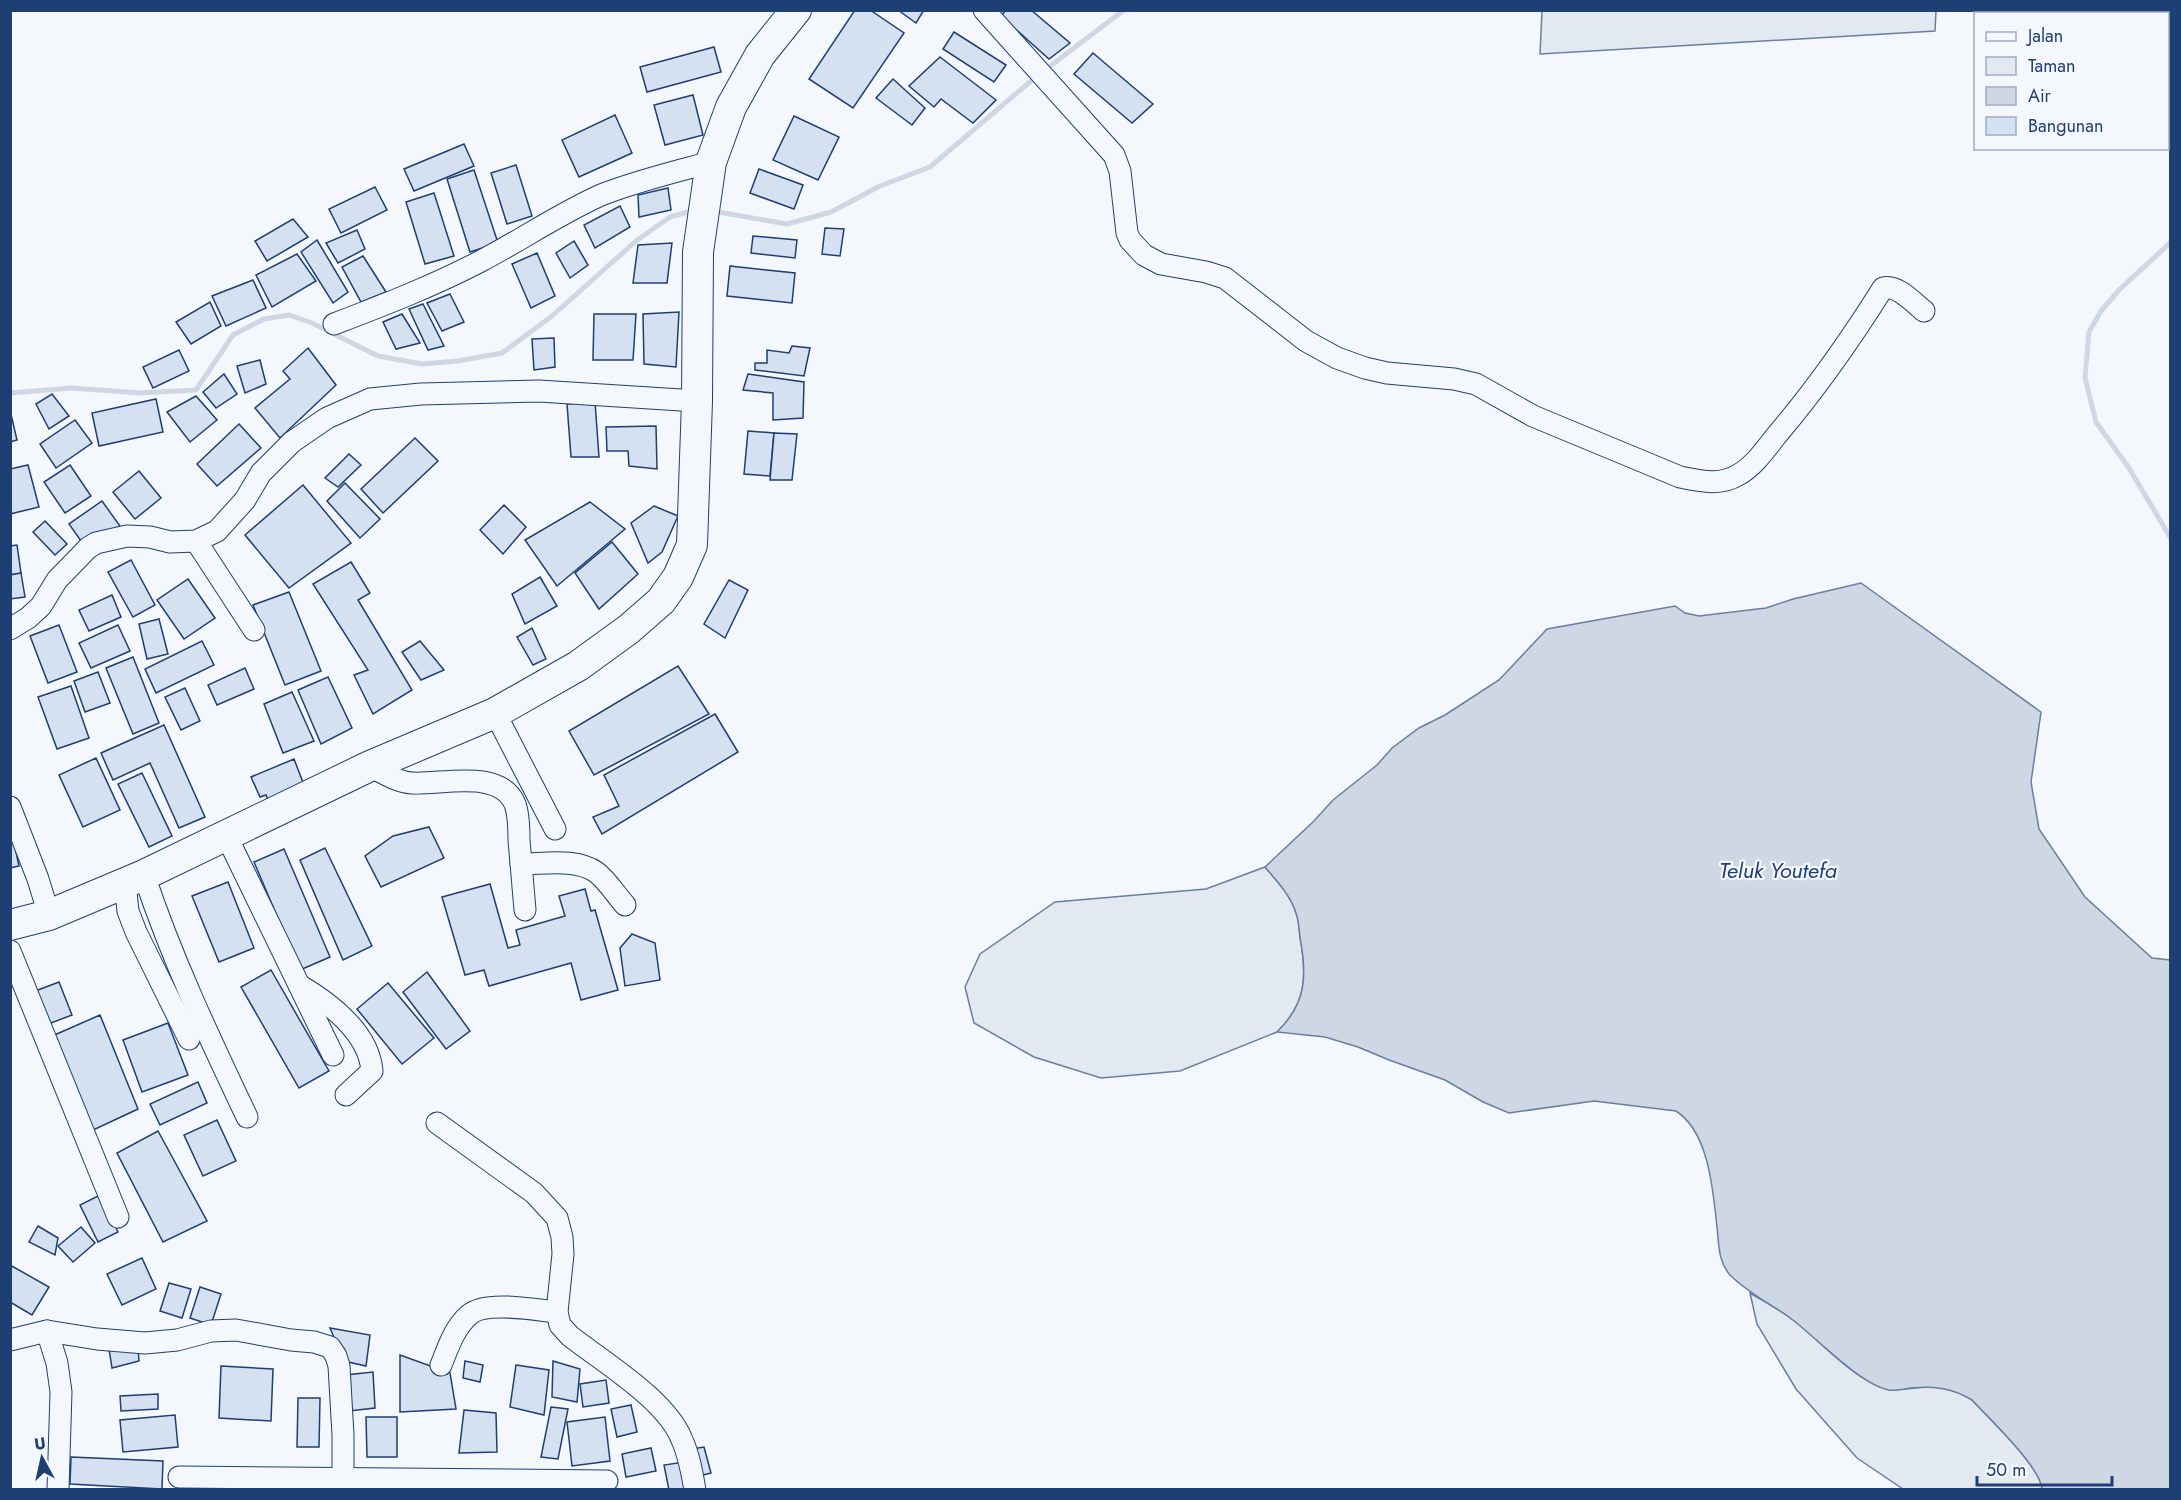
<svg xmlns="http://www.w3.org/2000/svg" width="2181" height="1500" viewBox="0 0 2181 1500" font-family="Jost,sans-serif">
  <rect width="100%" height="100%" fill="#f4f7fb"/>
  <g fill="#e3e9f0" stroke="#687fa3" stroke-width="1.5">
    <path d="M1542,11V10L1936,11L1935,31L1540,54Z"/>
    <path d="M1265,867C1277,881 1291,896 1296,913C1299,921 1299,929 1300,937C1307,975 1307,1003 1277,1032L1180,1071L1101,1078L1034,1057L974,1023L965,987L980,954L1055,902L1206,889Z"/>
    <path d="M1750,1293C1763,1301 1777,1308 1789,1317C1820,1339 1845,1372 1880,1387C1896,1393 1913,1387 1929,1387C1945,1386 1960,1392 1972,1400C1989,1419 2041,1467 2042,1489H1903L1857,1458L1796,1389L1757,1324Z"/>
  </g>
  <path fill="#cfd7e4" stroke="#687fa3" stroke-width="1.5" d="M1861,583L2041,712L2031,782L2039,829L2085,897L2152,958L2170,960V1489H2042C2041,1468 1989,1418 1972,1400C1953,1388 1934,1386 1911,1388C1904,1389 1895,1391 1889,1390C1859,1384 1815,1336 1789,1317C1769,1303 1748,1293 1730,1275C1718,1261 1719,1245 1717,1227C1713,1191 1709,1132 1676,1111L1594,1101L1509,1113L1483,1102L1445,1080L1389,1060L1358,1047L1325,1037L1277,1032C1307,1003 1307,975 1300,937C1299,929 1299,921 1296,913C1291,896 1277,881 1265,867L1314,821L1333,800L1377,765L1392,748L1419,728L1445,715L1499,680L1547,629L1675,606L1685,613L1699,616L1766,608L1793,599Z"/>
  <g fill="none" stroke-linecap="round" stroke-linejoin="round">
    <g stroke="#cfd7e4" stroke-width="5">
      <path d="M1045,70L1124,10"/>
      <path d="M713,211L787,224L831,212L880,186L930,167L1038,75"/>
      <path d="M2170,243L2120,289L2101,311L2089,332L2085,378L2096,422L2129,468L2170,537"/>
      <path d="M10,393L71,388L140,393L196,390L233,335L264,319L289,315L312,323L378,356L422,364L458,361L502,353L552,316L636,241L670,217L695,210"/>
    </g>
  </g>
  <g fill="#d5e0f0" stroke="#1d3f73" stroke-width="1.5">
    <path d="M855,10H870L904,33L853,108L809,79Z"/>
    <path d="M898,10H924L916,23Z"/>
    <path d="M1006,10H1031L1070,43L1049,59L1001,16Z"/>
    <path d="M954,32L1006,65L994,82L943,49Z"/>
    <path d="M714,47L721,72L647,92L640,67Z"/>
    <path d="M1093,53L1153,104L1132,123L1074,74Z"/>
    <path d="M940,57L996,100L973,123L941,99L934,107L909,86Z"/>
    <path d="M893,79L925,108L912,125L876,98Z"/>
    <path d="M693,95L703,135L665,145L654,105Z"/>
    <path d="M615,115L632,153L579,177L562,140Z"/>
    <path d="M794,116L839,137L818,180L773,160Z"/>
    <path d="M464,144L474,166L414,191L404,169Z"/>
    <path d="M516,165L532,216L507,224L491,173Z"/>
    <path d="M759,169L803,185L794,209L750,193Z"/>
    <path d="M474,170L498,243L470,252L447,179Z"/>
    <path d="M375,187L387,210L341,233L329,209Z"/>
    <path d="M668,188L671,210L639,217L638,195Z"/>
    <path d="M434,193L454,256L425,264L406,202Z"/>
    <path d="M620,206L630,227L595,248L584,225Z"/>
    <path d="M293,219L308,237L267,261L255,241Z"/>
    <path d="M825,228L844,229L840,256L822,254Z"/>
    <path d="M357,230L365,249L338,263L326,243Z"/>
    <path d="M753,236L797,240L795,258L751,253Z"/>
    <path d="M317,240L348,292L333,303L301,252Z"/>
    <path d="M574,241L588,265L570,278L556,253Z"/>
    <path d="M672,243L667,283H633L638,245Z"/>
    <path d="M537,253L555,296L531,308L512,264Z"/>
    <path d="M297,254L316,281L272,307L256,275Z"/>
    <path d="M363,256L386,292L361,302L342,267Z"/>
    <path d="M730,266L795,273L792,303L727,296Z"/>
    <path d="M253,280L266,308L226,326L212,296Z"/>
    <path d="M450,294L464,322L442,331L427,303Z"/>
    <path d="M210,302L221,326L191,344L176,322Z"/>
    <path d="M423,304L444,346L428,350L409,309Z"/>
    <path d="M679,312L676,367L644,364L643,314Z"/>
    <path d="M402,314L420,343L396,349L383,322Z"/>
    <path d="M594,314H636L633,360H593Z"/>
    <path d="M554,338L555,367L534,370L532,339Z"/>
    <path d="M792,346L810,348L804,376L755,370V363H767V350L789,353Z"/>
    <path d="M308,348L336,385L280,438L255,408L290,379L283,371Z"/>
    <path d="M179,350L189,371L153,388L143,367Z"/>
    <path d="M260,360L266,384L245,393L237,366Z"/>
    <path d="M224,374L237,394L216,408L203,392Z"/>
    <path d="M748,374L804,382L803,418L773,420V393L743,390Z"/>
    <path d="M52,394L69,416L49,429L36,404Z"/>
    <path d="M196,396L217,420L190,442L167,412Z"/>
    <path d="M156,399L163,432L99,446L92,413Z"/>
    <path d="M595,402L599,457H571L567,404Z"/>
    <path d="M10,410L17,440L10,442Z"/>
    <path d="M75,420L92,443L56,468L40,444Z"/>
    <path d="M239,424L261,448L217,486L197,464Z"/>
    <path d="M656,426L657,469L629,466L628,451H607L606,427Z"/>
    <path d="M748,431L774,433L770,476L744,474Z"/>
    <path d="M774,433L797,434L792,480H770Z"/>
    <path d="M415,438L438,461L383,513L361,489Z"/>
    <path d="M349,454L361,465L338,487L325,478Z"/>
    <path d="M28,465L39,507L10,514V469Z"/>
    <path d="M70,465L91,496L65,513L44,482Z"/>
    <path d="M139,471L161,498L135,519L113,492Z"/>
    <path d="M345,483L380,519L360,538L327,501Z"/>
    <path d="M303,485L351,543L289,588L245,535Z"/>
    <path d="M102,501L120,526L86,548L69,524Z"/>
    <path d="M590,502L625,529L557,586L525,540Z"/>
    <path d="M504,505L526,527L503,554L480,530Z"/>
    <path d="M654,506L678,516L662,552L648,563L631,523Z"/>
    <path d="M45,521L67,544L55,555L33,532Z"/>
    <path d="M612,542L638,574L599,609L575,573Z"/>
    <path d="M17,545L21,573L10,575V546Z"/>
    <path d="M131,560L155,605L133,617L108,572Z"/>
    <path d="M351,562L370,593L358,600L412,690L373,714L354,675L368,670L313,584Z"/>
    <path d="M21,573L25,597L10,599V575Z"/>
    <path d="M540,577L557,606L525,624L512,594Z"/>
    <path d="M188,579L215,618L184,639L157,600Z"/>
    <path d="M729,580L748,590L725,638L704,624Z"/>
    <path d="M289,592L321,671L285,685L253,605Z"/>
    <path d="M112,595L121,617L89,631L79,610Z"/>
    <path d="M159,619L168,654L147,659L139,624Z"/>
    <path d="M59,625L77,672L48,683L30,636Z"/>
    <path d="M118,625L130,651L91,668L79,643Z"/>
    <path d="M532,628L546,659L533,665L517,637Z"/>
    <path d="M202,641L214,665L156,693L145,669Z"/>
    <path d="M420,641L444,670L421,680L402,652Z"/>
    <path d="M133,657L159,723L133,734L106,668Z"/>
    <path d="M678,666L709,714L594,775L569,731Z"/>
    <path d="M245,668L254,689L217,705L208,685Z"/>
    <path d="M98,672L110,703L85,712L74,681Z"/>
    <path d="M328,677L352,728L321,744L298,690Z"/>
    <path d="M71,686L89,738L57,749L38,697Z"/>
    <path d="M185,688L200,721L181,730L165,697Z"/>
    <path d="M292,692L314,741L283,753L264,704Z"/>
    <path d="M715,714L738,752L602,834L593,817L619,806L604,775Z"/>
    <path d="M164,725L205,817L179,828L150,763L113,780L101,753Z"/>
    <path d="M96,758L120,810L83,827L59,775Z"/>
    <path d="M294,759L304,785L269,802L266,795L260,797L251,777Z"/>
    <path d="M142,773L172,836L149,847L118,784Z"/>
    <path d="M10,824L19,866L10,868Z"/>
    <path d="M429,827L444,858L381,887L365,856L393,836Z"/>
    <path d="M325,848L372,946L343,960L300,860Z"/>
    <path d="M284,849L330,957L300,970L254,862Z"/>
    <path d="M228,882L254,948L219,962L192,896Z"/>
    <path d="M490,884L508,948L520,945L516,930L565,916L559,896L585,889L591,911L595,910L618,990L581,1000L571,963L489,986L484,970L465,975L442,897Z"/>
    <path d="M632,934L655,943L660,980L625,986L620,948Z"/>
    <path d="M271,970L329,1071L299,1088L241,987Z"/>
    <path d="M427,972L470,1031L446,1049L403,992Z"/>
    <path d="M59,982L72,1015L43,1026L30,993Z"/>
    <path d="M388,983L434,1038L402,1064L357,1009Z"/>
    <path d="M100,1015L138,1109L91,1131L50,1037Z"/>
    <path d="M168,1023L188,1075L142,1092L123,1040Z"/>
    <path d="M198,1082L207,1103L160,1125L150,1104Z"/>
    <path d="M217,1120L236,1161L203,1176L184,1135Z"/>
    <path d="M158,1131L207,1221L163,1242L117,1153Z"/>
    <path d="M100,1195L118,1232L98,1242L80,1205Z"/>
    <path d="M38,1226L58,1238L55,1255L29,1242Z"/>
    <path d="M81,1227L95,1243L73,1262L58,1246Z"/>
    <path d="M142,1258L156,1289L122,1305L107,1274Z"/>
    <path d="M10,1265L49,1287L32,1315L10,1302Z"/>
    <path d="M169,1283L191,1289L182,1318L160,1311Z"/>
    <path d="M200,1287L221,1294L211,1325L190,1318Z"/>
    <path d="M330,1328L370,1335L366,1366L344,1361Z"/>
    <path d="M109,1349H138L139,1361L112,1368Z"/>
    <path d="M400,1355L450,1373L456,1409L400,1412Z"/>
    <path d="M465,1361L483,1365L480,1382L463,1378Z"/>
    <path d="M553,1361L580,1369L577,1402L552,1397Z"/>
    <path d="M516,1365L549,1370L544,1415L510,1407Z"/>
    <path d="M221,1366L273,1369L271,1421L219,1418Z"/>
    <path d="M373,1372L375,1408L349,1411L345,1375Z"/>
    <path d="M606,1380L609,1403L583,1407L580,1384Z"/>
    <path d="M158,1394V1409L121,1411L120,1396Z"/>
    <path d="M298,1398H320L319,1447H297Z"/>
    <path d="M631,1405L637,1432L617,1437L611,1409Z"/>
    <path d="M551,1407L568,1409L558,1459L541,1457Z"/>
    <path d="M464,1410L496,1413L497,1452L459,1453Z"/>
    <path d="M175,1415L178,1447L123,1452L120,1420Z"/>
    <path d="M366,1417H397V1457H367Z"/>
    <path d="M605,1417L610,1461L572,1466L567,1422Z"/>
    <path d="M704,1447L711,1473L699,1476L691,1449Z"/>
    <path d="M651,1448L656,1471L626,1477L622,1454Z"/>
    <path d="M71,1457L163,1461L162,1489L70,1484Z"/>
    <path d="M684,1462L689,1490H669L664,1465Z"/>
  </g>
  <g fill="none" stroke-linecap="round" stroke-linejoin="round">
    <g stroke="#1d3f73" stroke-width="23">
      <g id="minor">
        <path d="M984,10L1114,155L1120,171L1127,233L1130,240L1144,255L1161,264L1206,272L1225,278L1306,341L1337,358L1365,368L1387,373L1454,379L1476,384L1533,416L1680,477C1700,481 1720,486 1738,475C1754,466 1765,450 1776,436C1816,389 1851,339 1883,288C1897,284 1913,302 1924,311"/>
        <path d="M334,324C384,305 433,286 481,261C521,240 559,214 601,195C636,181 674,172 711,162"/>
        <path d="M196,541L254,630"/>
        <path d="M10,629L28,618L41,606L57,580L88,548L96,543L127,536L150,537L170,542L196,541L217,531L245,500L261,473L292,442L327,418L370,399L421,394L539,391L697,401"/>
        <path d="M495,713L555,829"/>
        <path d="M370,766C383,773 397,782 412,783C441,785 500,768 515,804C519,815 519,829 519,840C521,863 523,886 525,910"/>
        <path d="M10,807L38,879L49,915"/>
        <path d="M227,837L333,1055"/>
        <path d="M521,864C545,864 576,858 596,872C607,880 616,895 625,905"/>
        <path d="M144,875C172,959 209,1037 247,1117"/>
        <path d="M125,883L128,911L136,932L189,1039"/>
        <path d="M10,951L118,1217"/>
        <path d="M299,985C330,1003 369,1033 372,1071L346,1095"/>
        <path d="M437,1123L534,1193L557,1218L562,1237L563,1254L557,1312L560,1325L570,1336C603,1362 667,1400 682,1440C689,1455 692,1473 695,1490"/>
        <path d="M47,1331L57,1363L61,1392L58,1490"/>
        <path d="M10,1340L47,1331L97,1339L145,1343L177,1340L211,1331L236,1330L291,1340L314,1342L330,1347L336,1356L339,1366L343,1435V1490"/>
        <path d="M441,1365C448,1348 454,1328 469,1315C485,1300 536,1310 557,1312"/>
        <path d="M179,1477L607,1481"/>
      </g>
    </g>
    <g stroke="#1d3f73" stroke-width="32">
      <path id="highway" d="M10,925L49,915L144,875L370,766L495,713L578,666L629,629L661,601L678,577L692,545L697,401L698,252L711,162L731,107L760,55L796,10"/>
    </g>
    <use href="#minor" stroke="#f4f7fb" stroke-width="21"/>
    <use href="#highway" stroke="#f4f7fb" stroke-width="30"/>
  </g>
  <g text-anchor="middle" stroke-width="4.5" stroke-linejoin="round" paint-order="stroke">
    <g font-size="22" font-style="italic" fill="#1d3f73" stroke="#f4f7fb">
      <text x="1778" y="878">Teluk Youtefa</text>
    </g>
  </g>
  <rect width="2181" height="1500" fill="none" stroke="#1d3f73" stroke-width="24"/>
  <rect x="1974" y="12" width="195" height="138" fill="#f4f7fb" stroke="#9eadc5" stroke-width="1.5"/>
  <rect x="1986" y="32" width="30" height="9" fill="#f4f7fb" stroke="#9eadc5" stroke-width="1.5"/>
  <text x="2028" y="42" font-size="18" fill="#1d3f73">Jalan</text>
  <rect x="1986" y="57" width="30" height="18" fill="#e3e9f0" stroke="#9eadc5" stroke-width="1.5"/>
  <text x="2028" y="72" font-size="18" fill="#1d3f73">Taman</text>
  <rect x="1986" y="87" width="30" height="18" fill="#cfd7e4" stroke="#9eadc5" stroke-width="1.5"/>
  <text x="2028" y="102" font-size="18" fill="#1d3f73">Air</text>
  <rect x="1986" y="117" width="30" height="18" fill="#d5e0f0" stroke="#9eadc5" stroke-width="1.5"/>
  <text x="2028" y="132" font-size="18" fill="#1d3f73">Bangunan</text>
  <g transform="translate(42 1458) rotate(352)" stroke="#f4f7fb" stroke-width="4.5" paint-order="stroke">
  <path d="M0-4.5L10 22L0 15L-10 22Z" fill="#1d3f73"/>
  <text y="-9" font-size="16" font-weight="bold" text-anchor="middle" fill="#1d3f73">U</text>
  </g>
  <path d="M1977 1476v9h135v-9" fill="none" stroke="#1d3f73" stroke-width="3"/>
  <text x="1986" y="1476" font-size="18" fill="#1d3f73" stroke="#f4f7fb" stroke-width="4.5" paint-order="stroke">50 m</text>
</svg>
